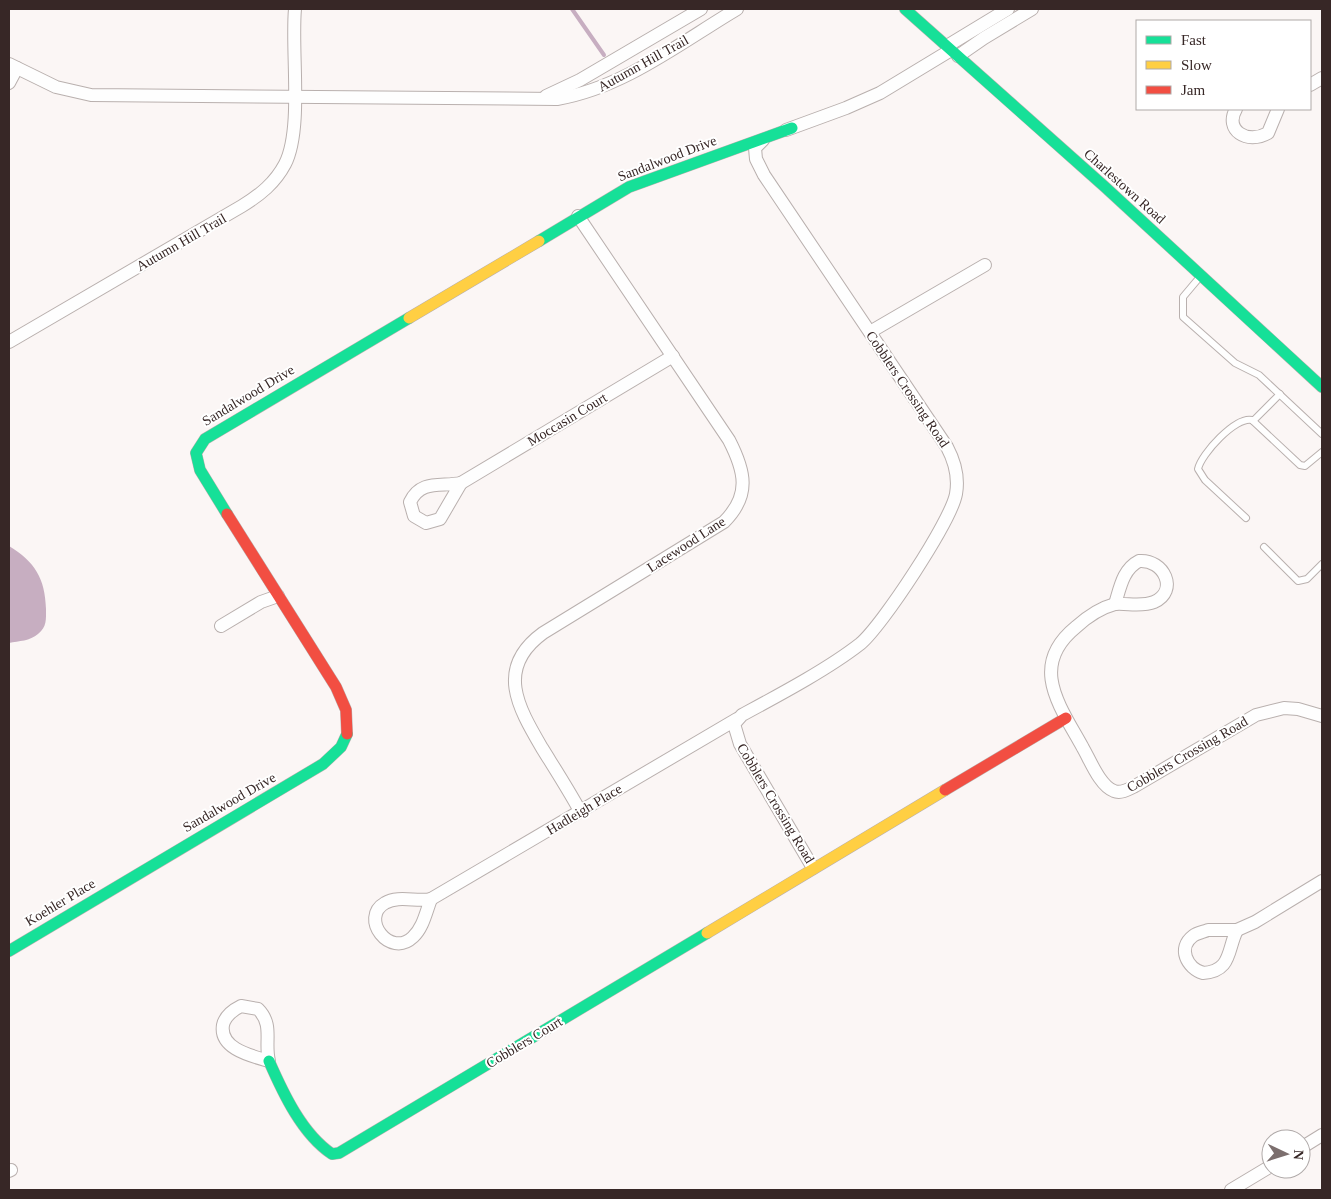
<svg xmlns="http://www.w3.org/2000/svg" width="1331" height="1199" viewBox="0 0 1331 1199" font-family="Georgia,serif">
  <rect width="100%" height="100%" fill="#fbf6f5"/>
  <path fill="#c7aec1" d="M9,546C35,562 45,578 46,609C46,619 47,627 38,634C30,641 19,641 9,643Z"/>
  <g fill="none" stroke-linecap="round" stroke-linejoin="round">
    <path stroke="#c7aec1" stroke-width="4" d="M572,9L604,55"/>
    <g stroke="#b9b0ae" stroke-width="8">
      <g id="lane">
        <path d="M1199,278L1183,297V317L1235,363L1259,375L1322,434"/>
        <path d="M1253,421L1280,394"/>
        <path d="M1246,518L1205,480L1198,469C1201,454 1236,416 1252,420L1300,465L1305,466L1322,452"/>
        <path d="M1264,547L1298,581L1307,579L1322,564"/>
      </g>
    </g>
    <g stroke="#b9b0ae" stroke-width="14">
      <g id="street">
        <path d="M947,46L1008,9"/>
        <path d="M958,56L984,38L1032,9"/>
        <path d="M9,64L56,87L91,95L557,99C623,88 680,43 737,9"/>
        <path d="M9,83L17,68"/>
        <path d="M1310,85L1322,78"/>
        <path d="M546,96L580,80L701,9"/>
        <path d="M1236,109C1224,130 1247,145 1268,133L1278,109"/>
        <path d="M786,130L846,108L880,93L951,50"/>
        <path d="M763,140L755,148L756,159L764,175L947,447C955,462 959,477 956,494C951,521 882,626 860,644C828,669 779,695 742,715L734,724L740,744L813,868"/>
        <path d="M578,216L729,440C745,471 751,495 724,522L543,633C495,668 518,707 542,748C555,769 568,789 580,811"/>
        <path d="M870,332L985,265"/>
        <path d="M9,342L242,206C260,195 275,183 285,164C303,129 291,50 295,9"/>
        <path d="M461,483L673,356"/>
        <path d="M461,483L440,519L426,523L414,516L410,502C421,479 441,487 461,483Z"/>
        <path d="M1139,561C1164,559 1179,591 1154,602C1142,607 1127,603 1115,604C1120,588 1123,569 1139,561Z"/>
        <path d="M1115,604C1100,608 1087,617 1076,627C1028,666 1060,706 1083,748C1090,760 1100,786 1114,791C1121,794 1129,789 1135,786L1256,715L1284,708L1298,709L1322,716"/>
        <path d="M221,626L261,602L278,596"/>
        <path d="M431,899L737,719"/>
        <path d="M431,899C426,912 423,928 413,937C390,959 359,918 385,903C398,895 417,902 431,899Z"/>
        <path d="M1208,930H1237C1227,950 1232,971 1203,973C1187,968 1177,948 1193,936C1197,933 1203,932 1208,930Z"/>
        <path d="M1237,930L1255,922L1322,881"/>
        <path d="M241,1006L258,1009C274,1025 264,1042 269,1061C252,1056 219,1049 223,1025C225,1016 233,1010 241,1006Z"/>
        <path d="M1301,1148L1322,1135"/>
        <path d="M9,1171L11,1170"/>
        <path d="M1231,1190L1271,1166"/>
      </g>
    </g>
    <g stroke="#b9b0ae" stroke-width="12">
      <g id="fast">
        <path d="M905,9L1105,187L1322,387"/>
        <path d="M539,241L629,187L792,128"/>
        <path d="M227,514L200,470L196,453L205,439L409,318"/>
        <path d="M9,951L323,764L341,747L347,734"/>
        <path d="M269,1061C283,1093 302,1134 332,1154L339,1153L707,933"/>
      </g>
    </g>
    <g stroke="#b9b0ae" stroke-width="12">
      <g id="slow">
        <path d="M409,318L539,241"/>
        <path d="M707,933L945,790"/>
      </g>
    </g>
    <g stroke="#b9b0ae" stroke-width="12">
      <g id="jam">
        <path d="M227,514L336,687L346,710L347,734"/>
        <path d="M945,790L1066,718"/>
      </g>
    </g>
    <use href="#lane" stroke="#fefefe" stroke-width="6"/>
    <use href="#street" stroke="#fefefe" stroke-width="12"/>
    <use href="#fast" stroke="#16e098" stroke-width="11"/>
    <use href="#slow" stroke="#ffcf43" stroke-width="11"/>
    <use href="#jam" stroke="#f24e42" stroke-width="11"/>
  </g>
  <g text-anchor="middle" stroke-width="4" stroke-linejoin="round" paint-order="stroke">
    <g font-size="14" fill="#372726" stroke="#fff">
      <text transform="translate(643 63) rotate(-29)" y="5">Autumn Hill Trail</text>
      <text transform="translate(667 158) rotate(-21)" y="5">Sandalwood Drive</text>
      <text transform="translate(1125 186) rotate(42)" y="5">Charlestown Road</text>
      <text transform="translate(181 242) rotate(-30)" y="5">Autumn Hill Trail</text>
      <text transform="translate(908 389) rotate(56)" y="5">Cobblers Crossing Road</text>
      <text transform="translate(248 395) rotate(-31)" y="5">Sandalwood Drive</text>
      <text transform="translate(567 419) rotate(-31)" y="5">Moccasin Court</text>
      <text transform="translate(686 544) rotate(-33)" y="5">Lacewood Lane</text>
      <text transform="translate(1187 754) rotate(-30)" y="5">Cobblers Crossing Road</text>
      <text transform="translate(229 802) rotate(-30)" y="5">Sandalwood Drive</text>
      <text transform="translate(776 803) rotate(59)" y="5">Cobblers Crossing Road</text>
      <text transform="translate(584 809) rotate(-31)" y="5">Hadleigh Place</text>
      <text transform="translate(60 902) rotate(-31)" y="5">Koehler Place</text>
      <text transform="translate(524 1042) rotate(-31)" y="5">Cobblers Court</text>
    </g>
  </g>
  <rect width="1331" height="1199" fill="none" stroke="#372726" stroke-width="20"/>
  <rect x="1136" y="20" width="175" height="90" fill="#ffffff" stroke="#afa9a8"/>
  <rect x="1146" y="36" width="25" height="8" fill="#16e098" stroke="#afa9a8"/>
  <text x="1181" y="45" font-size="15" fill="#372726">Fast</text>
  <rect x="1146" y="61" width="25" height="8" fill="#ffcf43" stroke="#afa9a8"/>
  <text x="1181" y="70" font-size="15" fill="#372726">Slow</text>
  <rect x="1146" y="86" width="25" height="8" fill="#f24e42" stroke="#afa9a8"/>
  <text x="1181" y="95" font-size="15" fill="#372726">Jam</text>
  <g transform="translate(1286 1154) rotate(94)"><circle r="24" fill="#ffffff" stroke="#afa9a8"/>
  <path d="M0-4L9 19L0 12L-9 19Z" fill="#7c6f6e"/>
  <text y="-8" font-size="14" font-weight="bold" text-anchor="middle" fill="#372726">N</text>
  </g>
</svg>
